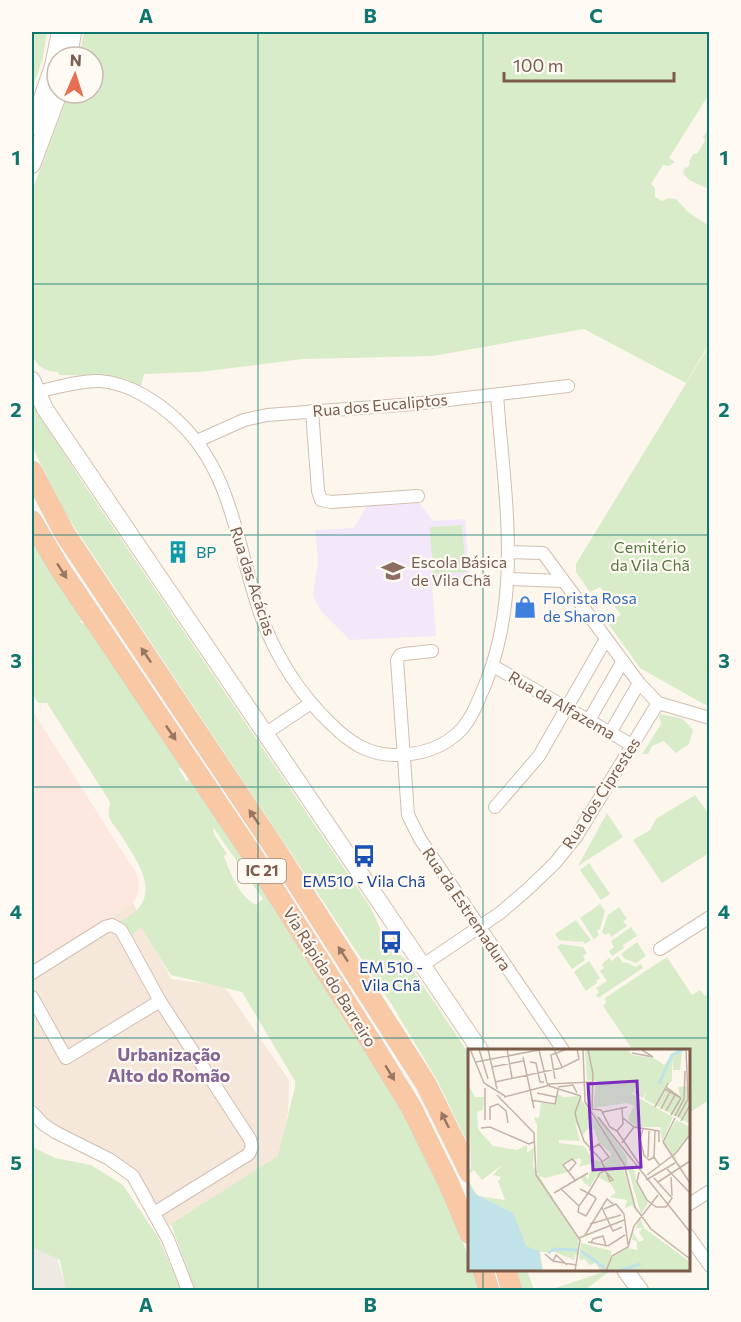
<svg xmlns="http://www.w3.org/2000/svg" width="741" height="1322" viewBox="0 0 741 1322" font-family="Commissioner,sans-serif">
  <rect width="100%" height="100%" fill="#fdf6ec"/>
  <path fill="#f5e8da" d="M133,903L171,979L224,986L289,1080L288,1112L279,1158L163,1230L133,1176L32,1112V964Z"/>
  <path fill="#fde8e0" d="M32,710L136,873L139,885L137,896L133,903L32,964Z"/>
  <path fill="#efe9e4" d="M32,1244L55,1252L67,1290H32Z"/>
  <path fill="#f3e8fa" d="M419,503L433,521L465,519L470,583L432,586L436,636L350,640L321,611L313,596L318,560L315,530L354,528L367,506Z"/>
  <g fill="#d8ecc9" fill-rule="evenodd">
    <path d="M32,32H47L43,58L32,90Z"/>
    <path d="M84,32H709V94L669,158L675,162L669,166L663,165L651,184L655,188V197L662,201L669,198L676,199L688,212L709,226V344L686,383L584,329L433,356L303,359L199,372L144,374L141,386L126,379L108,376L59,375L58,372C44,372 37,366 32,354V191L69,93H93V57H79Z"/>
    <path d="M708,130L710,131L709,189L689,180L683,173L685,167L687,168L690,164L689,161L694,153L697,154L705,141L703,137Z"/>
    <path d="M709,346V707L640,668L607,622L621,615L600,587L590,592L576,572V564Z"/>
    <path d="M32,402L81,480L371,908L386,942L406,960L469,1054V1146L437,1080L392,1005L65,513L32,446Z"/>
    <path d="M462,525L466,572L433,574L430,527Z"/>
    <path d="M32,537L82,619L80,622L88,625L182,767L179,769L186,781L191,779L202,794L396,1093L458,1227L469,1260L470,1270H473L479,1290H195L171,1224L278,1156L295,1087V1081L242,992L171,975L141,927L132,935L125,925L119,922C168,899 138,863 119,832C116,828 110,821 109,816C108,812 110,806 110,802L47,703H38L32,693ZM213,827L263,899L256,905C239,896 230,873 224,856L227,854L214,834Z"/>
    <path d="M661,714L683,719L693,730L689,744L676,753L664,741L652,746L648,754H642L661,724L659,716Z"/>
    <path d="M695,795L709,814V853L662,883L633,840L650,830L656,819Z"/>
    <path d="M607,813L623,837L578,866Z"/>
    <path d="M589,863L610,894L601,900L580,870Z"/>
    <path d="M600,904L605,911L600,929L597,931L599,935L594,939L580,918Z"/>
    <path d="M619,907L627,919L623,921L627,926L611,937L609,933L605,935L602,932L608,915Z"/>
    <path d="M576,920L591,940L585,944L583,941L580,942L559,940L555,934Z"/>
    <path d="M631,927L637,936L623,945L624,948L612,956L609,951L614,947L611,941Z"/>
    <path d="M637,942L646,956L636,963L625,959L621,954Z"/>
    <path d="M561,944L583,947L587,953L583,956L585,960L572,969L557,947Z"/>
    <path d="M618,956L623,963L626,962L635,967L641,964L643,968L598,998L596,995L599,992L596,988L607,981L600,971L604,968L602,964L609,958L612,961Z"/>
    <path d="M667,957L692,995L700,990L705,996L709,993V1100L689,1113L688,1050H633L603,1006L606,1003L605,998Z"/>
    <path d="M589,961L600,978L596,981L597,983L586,991L574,972Z"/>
    <path d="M32,1147L55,1158L91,1165L123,1185L158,1237L181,1290H66L60,1260L32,1247Z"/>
    <path d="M517,1270H527L534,1290H523Z"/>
    <path d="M611,1270L585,1290H549L610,1270Z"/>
  </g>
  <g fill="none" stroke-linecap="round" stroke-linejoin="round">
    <g stroke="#d1beb0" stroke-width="14">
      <g id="minor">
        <path d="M36,392C56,388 79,380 100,381C129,383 158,402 178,421C236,475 237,555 264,624C279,661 302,696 330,723C349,742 368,755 395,755C421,755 444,748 462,729C473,716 478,701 485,685C523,592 504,492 497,395"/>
        <path d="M312,411L318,491L321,500L331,502L418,496"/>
        <path d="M197,441L244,420L267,415L414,404L568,386"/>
        <path d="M508,552L543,553L639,683L658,703L710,718"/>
        <path d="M509,579L563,581"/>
        <path d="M432,651L404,654L400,655L397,660L408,815L420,839L563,1050"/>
        <path d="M493,666L632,745"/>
        <path d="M589,720L623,661"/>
        <path d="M266,733L311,703"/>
        <path d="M610,733L639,683"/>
        <path d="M495,807L539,756L606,639"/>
        <path d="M660,949L710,917"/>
        <path d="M423,965L500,913L528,889L555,863L576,837L658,703"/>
        <path d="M32,973L105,927L112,925L121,930L160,1001L250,1139L252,1147L249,1154L154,1213"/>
        <path d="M32,997L66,1058L160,1001"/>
        <path d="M32,1112L43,1124L55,1132L109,1159L133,1176L168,1239L188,1290"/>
        <path d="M688,1205L710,1191"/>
        <path d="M688,1235L710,1266"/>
      </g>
    </g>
    <g stroke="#d6c0b0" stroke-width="18">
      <g id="secondary">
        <path d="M69,57L73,32"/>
        <path d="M32,127L53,66L60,32"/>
        <path d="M32,165L59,93"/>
        <path d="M32,380L45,409L480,1050"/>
        <path d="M625,1270L640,1290"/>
      </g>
    </g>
    <g stroke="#dad1cd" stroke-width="21">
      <g id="trunk">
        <path d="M32,471L65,534L272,844L426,1084L470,1173"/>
        <path d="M32,521L58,566L247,847L371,1042L411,1107L448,1182L470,1234"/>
        <path d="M483,1270L489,1290"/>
        <path d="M506,1270L512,1290"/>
      </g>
    </g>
    <use href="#minor" stroke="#fff" stroke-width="12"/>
    <use href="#secondary" stroke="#fff" stroke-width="16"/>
    <use href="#trunk" stroke="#f9c8a4" stroke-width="20"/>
  </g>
  <defs><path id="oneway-solid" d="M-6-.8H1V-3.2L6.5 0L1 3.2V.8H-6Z" transform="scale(1.5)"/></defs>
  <g fill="#9a7763">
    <use href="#oneway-solid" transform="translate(62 571) rotate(57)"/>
    <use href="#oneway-solid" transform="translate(146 655) rotate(-124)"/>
    <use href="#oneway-solid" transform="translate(171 733) rotate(56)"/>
    <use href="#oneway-solid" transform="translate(254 817) rotate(-124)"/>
    <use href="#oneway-solid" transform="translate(343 954) rotate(-123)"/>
    <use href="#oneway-solid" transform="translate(390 1073) rotate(59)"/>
    <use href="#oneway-solid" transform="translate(445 1120) rotate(-116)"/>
  </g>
  <path fill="none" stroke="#0f766e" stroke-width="1.5" stroke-opacity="0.55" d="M258,32V1290M483,32V1050M32,284H710M32,535H710M32,787H710M32,1038H710M483,1270V1290"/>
  <defs>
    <g id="building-bare" transform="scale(1.8)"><path d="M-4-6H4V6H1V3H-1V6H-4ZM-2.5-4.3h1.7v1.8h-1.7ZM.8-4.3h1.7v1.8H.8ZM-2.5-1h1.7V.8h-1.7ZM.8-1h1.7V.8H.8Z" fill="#0f9aa8" stroke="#fffaf3" stroke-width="2.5" paint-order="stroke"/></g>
    <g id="school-bare" transform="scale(1.8)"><path d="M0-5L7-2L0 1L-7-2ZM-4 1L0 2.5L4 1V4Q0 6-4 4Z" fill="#8d6e63" stroke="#fffaf3" stroke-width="2.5" paint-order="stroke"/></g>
    <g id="shop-bare" transform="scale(1.8)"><path d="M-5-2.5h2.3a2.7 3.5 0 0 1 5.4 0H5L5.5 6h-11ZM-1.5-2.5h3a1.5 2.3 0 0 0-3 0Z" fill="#3f7fe0" stroke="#fffaf3" stroke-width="2.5" paint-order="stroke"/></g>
    <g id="bus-bare" transform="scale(1.8)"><path d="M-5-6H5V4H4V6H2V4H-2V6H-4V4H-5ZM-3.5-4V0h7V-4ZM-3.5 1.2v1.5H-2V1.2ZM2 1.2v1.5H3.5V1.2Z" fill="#1a4fb4" stroke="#fffaf3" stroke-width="2.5" paint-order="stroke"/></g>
  </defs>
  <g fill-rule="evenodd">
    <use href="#building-bare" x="178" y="552"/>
    <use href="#school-bare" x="393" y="571"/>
    <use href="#shop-bare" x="525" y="607"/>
    <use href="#bus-bare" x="364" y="856"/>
    <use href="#bus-bare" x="391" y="942"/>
  </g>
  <g text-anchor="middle" stroke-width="4.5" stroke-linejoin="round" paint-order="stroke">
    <rect fill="#fffaf3" stroke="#a28b7f" stroke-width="1.5" x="238" y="859" width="48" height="24" rx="4.5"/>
    <g font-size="15" font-weight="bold" fill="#7a5c4d">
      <text x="262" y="876">IC 21</text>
    </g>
    <g font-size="16" fill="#7a5c4d" stroke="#fffaf3">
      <text transform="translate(380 405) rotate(-5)" y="6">Rua dos Eucaliptos</text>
      <text transform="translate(253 581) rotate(72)" y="6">Rua das Acácias</text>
      <text transform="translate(562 705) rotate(30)" y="6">Rua da Alfazema</text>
      <text transform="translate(601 793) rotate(-57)" y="6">Rua dos Ciprestes</text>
      <text transform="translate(467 909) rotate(56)" y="6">Rua da Estremadura</text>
      <text transform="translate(330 977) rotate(58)" y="6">Via Rápida do Barreiro</text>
    </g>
    <g font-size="16" fill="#537a41" stroke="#fffaf3">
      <text x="650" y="553">Cemitério<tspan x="650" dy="18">da Vila Chã</tspan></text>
    </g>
    <g font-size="16" fill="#0d838f" stroke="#fffaf3" text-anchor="start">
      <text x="196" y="558">BP</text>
    </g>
    <g font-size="16" fill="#785e54" stroke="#fffaf3" text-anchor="start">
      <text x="411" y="568">Escola Básica<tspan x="411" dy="18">de Vila Chã</tspan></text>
    </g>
    <g font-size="16" fill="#366cbe" stroke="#fffaf3" text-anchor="start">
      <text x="543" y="604">Florista Rosa<tspan x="543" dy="18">de Sharon</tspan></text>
    </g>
    <g font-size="16" fill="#164399" stroke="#fffaf3">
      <text x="364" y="887">EM510 - Vila Chã</text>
      <text x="391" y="973">EM 510 -<tspan x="391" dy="18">Vila Chã</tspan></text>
    </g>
    <g font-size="18" font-weight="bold" fill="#846695" stroke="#fffaf3">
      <text x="169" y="1061">Urbanização<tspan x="169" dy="21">Alto do Romão</tspan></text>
    </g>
  </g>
  <g transform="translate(468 1049)">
    <rect width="222" height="222" fill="#fdf6ec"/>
    <path d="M117,0H160L164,6L186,9L196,16L206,3L214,2L212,21H205L204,8V32L197,37L212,47L210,38L219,37L222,75L176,50L179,42L175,49L166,44L169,36L164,45L205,68L194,93L192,78H169L162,73L160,69L166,57L159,54L125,59L128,32L119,31ZM119,34L123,38V59L158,106L160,117L165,115L162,118L167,122L168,132L180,154L173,165L161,123L120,55ZM0,35L7,48H16L15,61L9,63L10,80L25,97L49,101L59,96V104L66,98L65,117L110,190L111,206H107L106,211L87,203H72L75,222H48L0,151V132L10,147L37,151L30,132L33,128L25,126L34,116L14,131L6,121L0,125L3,119ZM89,44L95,48L111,47L153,111L170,166L164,156L157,159L159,151L141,148L148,144L143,135L128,127L122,138L116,134L113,128L117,126L120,131L122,123L129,120L123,115L110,118L114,113L112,109L94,115L100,123L77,129L71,127L86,144L69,125V75L65,71L68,74L66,68L71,69L73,53L87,56ZM107,73L115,86L120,80H126L131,94L143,104L142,109L136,114L124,109L116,97L91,94V91L112,92ZM208,71L222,78V86L207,105L209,115L214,116L210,118L195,93ZM172,169L176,179L222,213V222L139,221L142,210L160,199L169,201V192L164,191L165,183L171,193L176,191L171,183L175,179H168ZM113,194L144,202L138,222H132L128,214L121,216L117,210L111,211Z" fill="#d8ecc9" fill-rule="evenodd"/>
    <path d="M0,131L7,145L45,164L58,197L71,202L74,222H0Z" fill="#bfe3e8"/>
    <path fill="none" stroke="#bfe3e8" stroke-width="3" d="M191,35L204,6L216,0M113,202L137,219M80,204L86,200L110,201M151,222L173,215"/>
    <path fill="none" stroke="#c5b3a7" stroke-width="1.5" d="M2,0L16,34L37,47M11,0L20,30M20,0L29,40M39,0L44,29M86,0L94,18M115,0L117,53L156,115L167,158L183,180L222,210M120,0L125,25M71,1L79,34M164,4L185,8L174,1M55,8L66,59M8,13L76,0M62,13L68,14L72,33H76M24,18L55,12M87,30L83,6L99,0M27,33L93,19L111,10L109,0M79,35L125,33M81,37L113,47M90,38L105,36L109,44M69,44L88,48M29,46L66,84L68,126L112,191L107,222M113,47L107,64L109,72L116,92L133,111L142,132L145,131L139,124M36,48L82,36M63,51L87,55L90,41M187,58L197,40L213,49L198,38L200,34M124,60L133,61L142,78L149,82M193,60L202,43M124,61L125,24M198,62L207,46M135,63L159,58M203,66L213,49M207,67L216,50L217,22M130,68L222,183M210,68L220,50L218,0M155,69L166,78L191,82V93M17,71V39M22,71V58L30,55L38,62L40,74M213,72L222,56M13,79L22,78L61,95L66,93M175,80L172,90L176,106L181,111L186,108L192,117M149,82L174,119M149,82L155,75L154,59M195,93L222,134M195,93L207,69M154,94L166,78M121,101L131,95L141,108L134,113M180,108L181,82M186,108L187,82M199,120L222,144M101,122L108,114L104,110L95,116L107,131M171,123L169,133L179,151L188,158H198L204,149L186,129M179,126L208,104L221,87M203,128L204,147M178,131L207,114M190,133L222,112M93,140L111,157M112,140L120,144L127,148L128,150L118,167L110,163L111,157L114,153L120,144L121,143L132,124L138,121M86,144L120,124M134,159L145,182L154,178M136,160L148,155L156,165L160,196M122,175L153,166M117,186L139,150L146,156M111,189L156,171M120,193L140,197L157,186M123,194L125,190L135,187L138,197M77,205L85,212L108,216M85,212L88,206L99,216M138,222L144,207L160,198L166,177L190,146"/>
    <path fill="#7b2cbf" fill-opacity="0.15" stroke="#7b2cbf" stroke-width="3" d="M169,32L173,118L125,121L120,35Z"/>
    <rect width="222" height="222" fill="none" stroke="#7a5c4d" stroke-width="3"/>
  </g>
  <rect width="741" height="1322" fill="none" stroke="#fffaf3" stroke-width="66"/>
  <g transform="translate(75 75) rotate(3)"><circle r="28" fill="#fffaf3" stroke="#cabbb1" stroke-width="1.5"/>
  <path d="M0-4.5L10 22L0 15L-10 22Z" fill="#e76f51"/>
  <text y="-9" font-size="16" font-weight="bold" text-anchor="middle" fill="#7a5c4d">N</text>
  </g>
  <path d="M504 72v9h170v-9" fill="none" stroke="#7a5c4d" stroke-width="3"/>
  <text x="513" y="72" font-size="18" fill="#7a5c4d" stroke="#fffaf3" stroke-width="4.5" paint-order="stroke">100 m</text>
  <rect x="33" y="33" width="675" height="1256" fill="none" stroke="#0f766e" stroke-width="2"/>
  <g font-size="20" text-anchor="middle" font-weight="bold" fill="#0f766e">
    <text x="146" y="23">A</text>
    <text x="370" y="23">B</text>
    <text x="596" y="23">C</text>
    <text x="16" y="165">1</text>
    <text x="724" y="165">1</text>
    <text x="16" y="417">2</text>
    <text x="724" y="417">2</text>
    <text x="16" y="668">3</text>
    <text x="724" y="668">3</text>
    <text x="16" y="919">4</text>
    <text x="724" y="919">4</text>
    <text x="16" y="1170">5</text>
    <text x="724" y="1170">5</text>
    <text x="146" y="1312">A</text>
    <text x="370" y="1312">B</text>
    <text x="596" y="1312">C</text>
  </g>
</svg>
